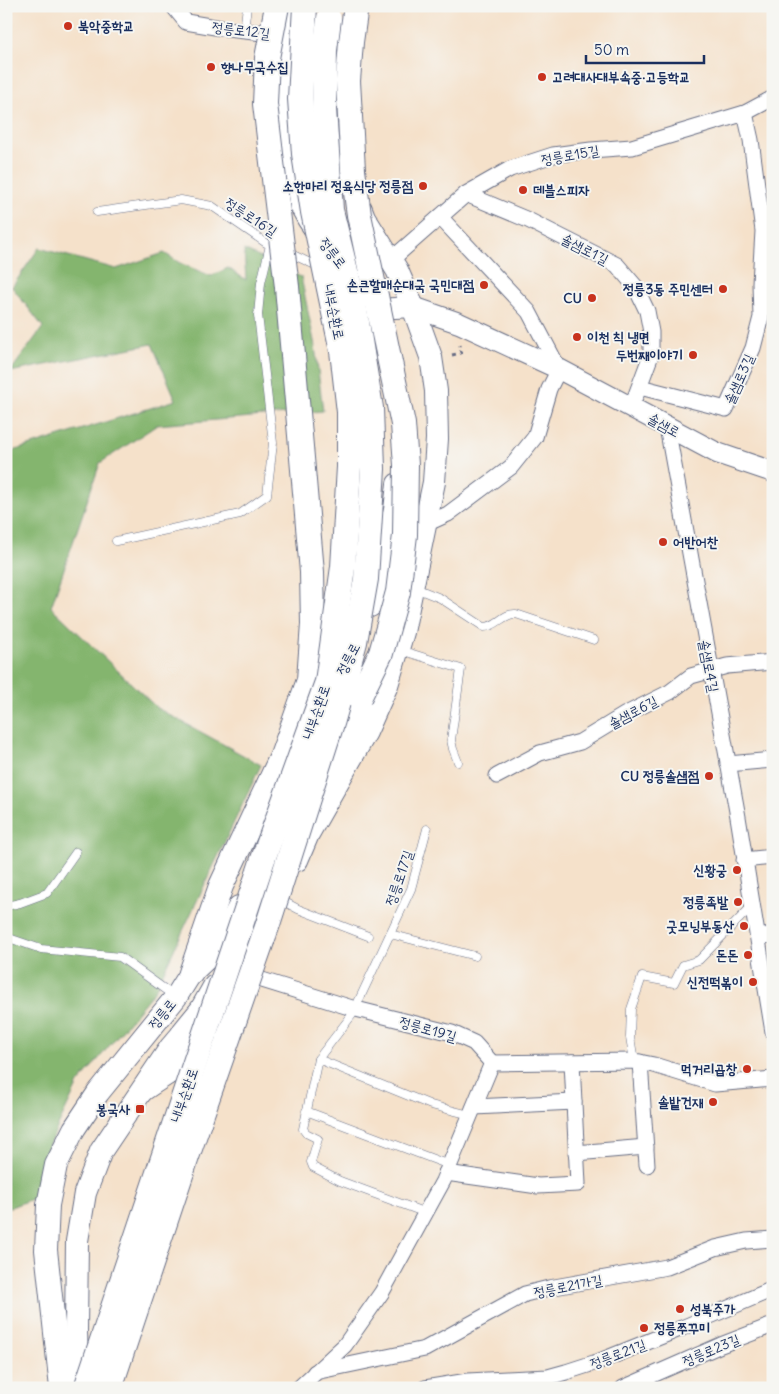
<svg xmlns="http://www.w3.org/2000/svg" width="779" height="1394" viewBox="0 0 779 1394" font-family="Delius,'Poor Story',sans-serif">
  <rect width="100%" height="100%" fill="#f6f6f2"/>
  <filter id="ink" filterUnits="userSpaceOnUse"><feTurbulence type="fractalNoise" baseFrequency=".02" numOctaves="2"/><feDisplacementMap in="SourceGraphic" scale="10" xChannelSelector="R" yChannelSelector="G"/><feConvolveMatrix kernelMatrix="1 2 1 2 8 2 1 2 1" color-interpolation-filters="sRGB"/></filter>
  <filter id="wash" filterUnits="userSpaceOnUse"><feTurbulence type="fractalNoise" baseFrequency=".0096" numOctaves="4" result="noise"/><feDisplacementMap in="SourceGraphic" scale="20" xChannelSelector="R" yChannelSelector="G"/><feGaussianBlur stdDeviation="1.12" result="paint"/><feColorMatrix in="noise" values="0 0 0 0 0 0 0 0 0 0 0 0 0 0 0 0 0 1.4 0 .05"/><feComposite in="paint" operator="in"/></filter>
  <g filter="url(#wash)">
    <rect width="100%" height="100%" fill="#f5e1ca"/>
    <path fill="#84b56e" stroke="#507266" d="M39,248L116,269L164,253L180,263L211,276L228,268L246,280L244,250L301,277L315,346L323,411L157,425L100,463L51,607L157,708L261,765L155,990L78,1084L46,1151L34,1198L6,1209V453L176,400L152,344L10,372L43,327L12,287Z"/>
  </g>
  <g filter="url(#ink)">
    <g fill="none" stroke-linecap="round" stroke-linejoin="round">
      <g stroke="#676d84" stroke-width="9">
        <g id="service">
          <path d="M244,31L247,6"/>
          <path d="M97,212L181,200L212,206L266,243L274,246"/>
          <path d="M287,252L319,267"/>
          <path d="M116,541L240,514L267,495L273,443L258,315L261,283L270,245"/>
          <path d="M415,588L440,598L484,627C497,627 503,613 516,614L594,640"/>
          <path d="M400,650L461,669L451,740L453,749L458,762"/>
          <path d="M283,901L298,909L368,936"/>
          <path d="M6,906L20,903L47,893L76,852"/>
          <path d="M390,934L475,956"/>
          <path d="M6,937L41,949L120,957L174,996"/>
          <path d="M318,1059L431,1105L470,1115"/>
          <path d="M634,1061L630,1037L631,1009L642,977L674,983L683,965L699,960L752,906"/>
          <path d="M306,1111L449,1165"/>
          <path d="M426,1213L340,1181L313,1167L311,1162L318,1139L306,1133L303,1129L318,1059L352,1015L411,889L427,829"/>
        </g>
      </g>
      <g stroke="#676d84" stroke-width="17">
        <g id="minor">
          <path d="M173,6L186,22L227,29L280,35"/>
          <path d="M466,194L528,220L617,265L635,286L647,311L651,332V355L636,395"/>
          <path d="M391,260L466,194L510,169L553,155L591,150L632,147L745,113L773,98"/>
          <path d="M640,387L726,409L753,348L761,317L760,283L763,231L751,140L745,113"/>
          <path d="M667,427L738,817L773,1032"/>
          <path d="M426,524L448,514L511,467L535,437L549,389L559,369L529,312L440,217"/>
          <path d="M728,764L773,760"/>
          <path d="M497,776L540,753L580,742L626,714L670,692L691,676L727,666L773,662"/>
          <path d="M744,860L773,857"/>
          <path d="M763,936L773,935"/>
          <path d="M246,975L352,1008L452,1033L474,1043L492,1063"/>
          <path d="M640,1062L647,1165"/>
          <path d="M492,1063L634,1061L654,1065L715,1084L773,1079"/>
          <path d="M474,1107L574,1102"/>
          <path d="M576,1153L646,1147"/>
          <path d="M446,1173L538,1186L578,1184L572,1062"/>
          <path d="M315,1372L425,1349L525,1294L549,1288L667,1267L715,1248L746,1241L773,1239"/>
          <path d="M299,1388L345,1345L382,1292L443,1181L492,1063"/>
          <path d="M425,1388L468,1381L548,1377L566,1372L600,1361L682,1328L773,1289"/>
          <path d="M623,1388L721,1345L773,1325"/>
        </g>
      </g>
      <g stroke="#676d84" stroke-width="22">
        <path id="secondary" d="M377,309L413,307L459,323L559,369L717,453L773,472"/>
      </g>
      <g stroke="#676d84" stroke-width="24">
        <g id="primary">
          <path d="M290,6C280,71 273,174 315,229"/>
          <path d="M370,606L395,510L398,484"/>
          <path d="M297,860L308,834L366,732L387,685L403,632L434,482L437,439L436,391L431,357L413,307L397,270L364,217L361,209"/>
          <path d="M143,1090C167,1073 199,1057 215,1032C224,1016 230,999 240,984"/>
          <path d="M61,1388L46,1250L48,1205L56,1165L74,1129L98,1093L176,997L191,973L211,954L225,934L239,907"/>
          <path d="M78,1388L76,1331L77,1241L85,1193L101,1151L171,1047L184,1032L198,1021"/>
        </g>
      </g>
      <g stroke="#676d84" stroke-width="26">
        <g id="trunk">
          <path d="M322,784L359,698"/>
          <path d="M242,943L276,877"/>
          <path d="M191,973L221,886L282,756L309,680L313,624L312,572L287,287"/>
          <path d="M184,1032L202,1010L215,987"/>
        </g>
      </g>
      <path stroke="#676d84" stroke-width="3" stroke-dasharray="4 4" stroke-linecap="butt" d="M452,355L461,353L460,345"/>
      <use href="#service" stroke="#fff" stroke-width="8"/>
      <use href="#minor" stroke="#fff" stroke-width="15"/>
      <use href="#secondary" stroke="#fff" stroke-width="20"/>
      <use href="#primary" stroke="#fff" stroke-width="22"/>
      <use href="#trunk" stroke="#fff" stroke-width="24"/>
      <g stroke="#676d84" stroke-width="26" stroke-linecap="butt">
        <g id="trunk-bridge">
          <path d="M277,6L267,58L265,104L287,287"/>
          <path d="M356,6L351,42L348,81L353,170L359,215L403,424L406,465L405,535L398,592L381,653L359,698"/>
          <path d="M86,1388L262,862L327,682L343,567L349,467V412L342,351L313,212L304,154L300,99L305,6"/>
          <path d="M110,1388L187,1157L268,924L333,720L355,642L366,579L373,469L371,408L354,304L331,210L324,109L325,50L329,19"/>
        </g>
      </g>
      <use href="#trunk-bridge" stroke="#fff" stroke-width="24"/>
    </g>
  </g>
  <g fill="#c8321e" stroke="#f6f6f2" stroke-width="2">
    <circle cx="68" cy="26" r="5"/>
    <circle cx="211" cy="67" r="5"/>
    <circle cx="542" cy="77" r="5"/>
    <circle cx="423" cy="186" r="5"/>
    <circle cx="523" cy="190" r="5"/>
    <circle cx="484" cy="285" r="5"/>
    <circle cx="723" cy="289" r="5"/>
    <circle cx="592" cy="298" r="5"/>
    <circle cx="577" cy="337" r="5"/>
    <circle cx="693" cy="355" r="5"/>
    <circle cx="663" cy="542" r="5"/>
    <circle cx="709" cy="776" r="5"/>
    <circle cx="737" cy="870" r="5"/>
    <circle cx="738" cy="902" r="5"/>
    <circle cx="744" cy="926" r="5"/>
    <circle cx="748" cy="955" r="5"/>
    <circle cx="753" cy="982" r="5"/>
    <circle cx="747" cy="1069" r="5"/>
    <circle cx="713" cy="1102" r="5"/>
    <rect x="135" y="1104" width="10" height="10" rx="2.5"/>
    <circle cx="680" cy="1309" r="5"/>
    <circle cx="644" cy="1328" r="5"/>
  </g>
  <g text-anchor="middle" stroke-width="4" stroke-linejoin="round" paint-order="stroke">
    <g font-size="14" font-weight="bold" fill="#1b2f5e" stroke="#f6f6f2" text-anchor="end">
      <text x="78" y="31" text-anchor="start">북악중학교</text>
      <text x="221" y="72" text-anchor="start">향나무국수집</text>
      <text x="552" y="82" text-anchor="start">고려대사대부속중·고등학교</text>
      <text x="413" y="191">소한마리 정육식당 정릉점</text>
      <text x="533" y="195" text-anchor="start">데블스피자</text>
      <text x="474" y="290">손큰할매순대국 국민대점</text>
      <text x="713" y="294">정릉3동 주민센터</text>
      <text x="582" y="303">CU</text>
      <text x="587" y="342" text-anchor="start">이천 칙 냉면</text>
      <text x="683" y="360">두번째이야기</text>
      <text x="673" y="547" text-anchor="start">어반어찬</text>
      <text x="699" y="781">CU 정릉솔샘점</text>
      <text x="727" y="875">신황궁</text>
      <text x="728" y="907">정릉족발</text>
      <text x="734" y="931">굿모닝부동산</text>
      <text x="738" y="960">돈돈</text>
      <text x="743" y="987">신전떡볶이</text>
      <text x="737" y="1074">먹거리곱창</text>
      <text x="703" y="1107">솔밭건재</text>
      <text x="130" y="1114">봉국사</text>
      <text x="690" y="1314" text-anchor="start">성북주가</text>
      <text x="654" y="1333" text-anchor="start">정릉쭈꾸미</text>
    </g>
    <g font-size="14" fill="#1b2f5e" stroke="#f6f6f2">
      <text transform="translate(241 30) rotate(7)" y="5">정릉로12길</text>
      <text transform="translate(570 155) rotate(-10)" y="5">정릉로15길</text>
      <text transform="translate(251 217) rotate(33)" y="5">정릉로16길</text>
      <text transform="translate(585 249) rotate(27)" y="5">솔샘로1길</text>
      <text transform="translate(333 253) rotate(53)" y="5">정릉로</text>
      <text transform="translate(334 312) rotate(78)" y="5">내부순환로</text>
      <text transform="translate(739 379) rotate(-66)" y="5">솔샘로3길</text>
      <text transform="translate(664 425) rotate(29)" y="5">솔샘로</text>
      <text transform="translate(348 659) rotate(-62)" y="5">정릉로</text>
      <text transform="translate(709 666) rotate(79)" y="5">솔샘로4길</text>
      <text transform="translate(316 712) rotate(-71)" y="5">내부순환로</text>
      <text transform="translate(633 712) rotate(-28)" y="5">솔샘로6길</text>
      <text transform="translate(399 878) rotate(-71)" y="5">정릉로17길</text>
      <text transform="translate(162 1014) rotate(-51)" y="5">정릉로</text>
      <text transform="translate(428 1029) rotate(16)" y="5">정릉로19길</text>
      <text transform="translate(184 1095) rotate(-71)" y="5">내부순환로</text>
      <text transform="translate(568 1286) rotate(-11)" y="5">정릉로21가길</text>
      <text transform="translate(711 1350) rotate(-23)" y="5">정릉로23길</text>
      <text transform="translate(618 1354) rotate(-21)" y="5">정릉로21길</text>
    </g>
  </g>
  <rect width="779" height="1394" fill="none" stroke="#f6f6f2" stroke-width="25"/>
  <path d="M586 55v8h118v-8" fill="none" stroke="#1b2f5e" stroke-width="2.5"/>
  <text x="594" y="55" font-size="15" fill="#1b2f5e" stroke="#f6f6f2" stroke-width="4" paint-order="stroke">50 m</text>
</svg>
